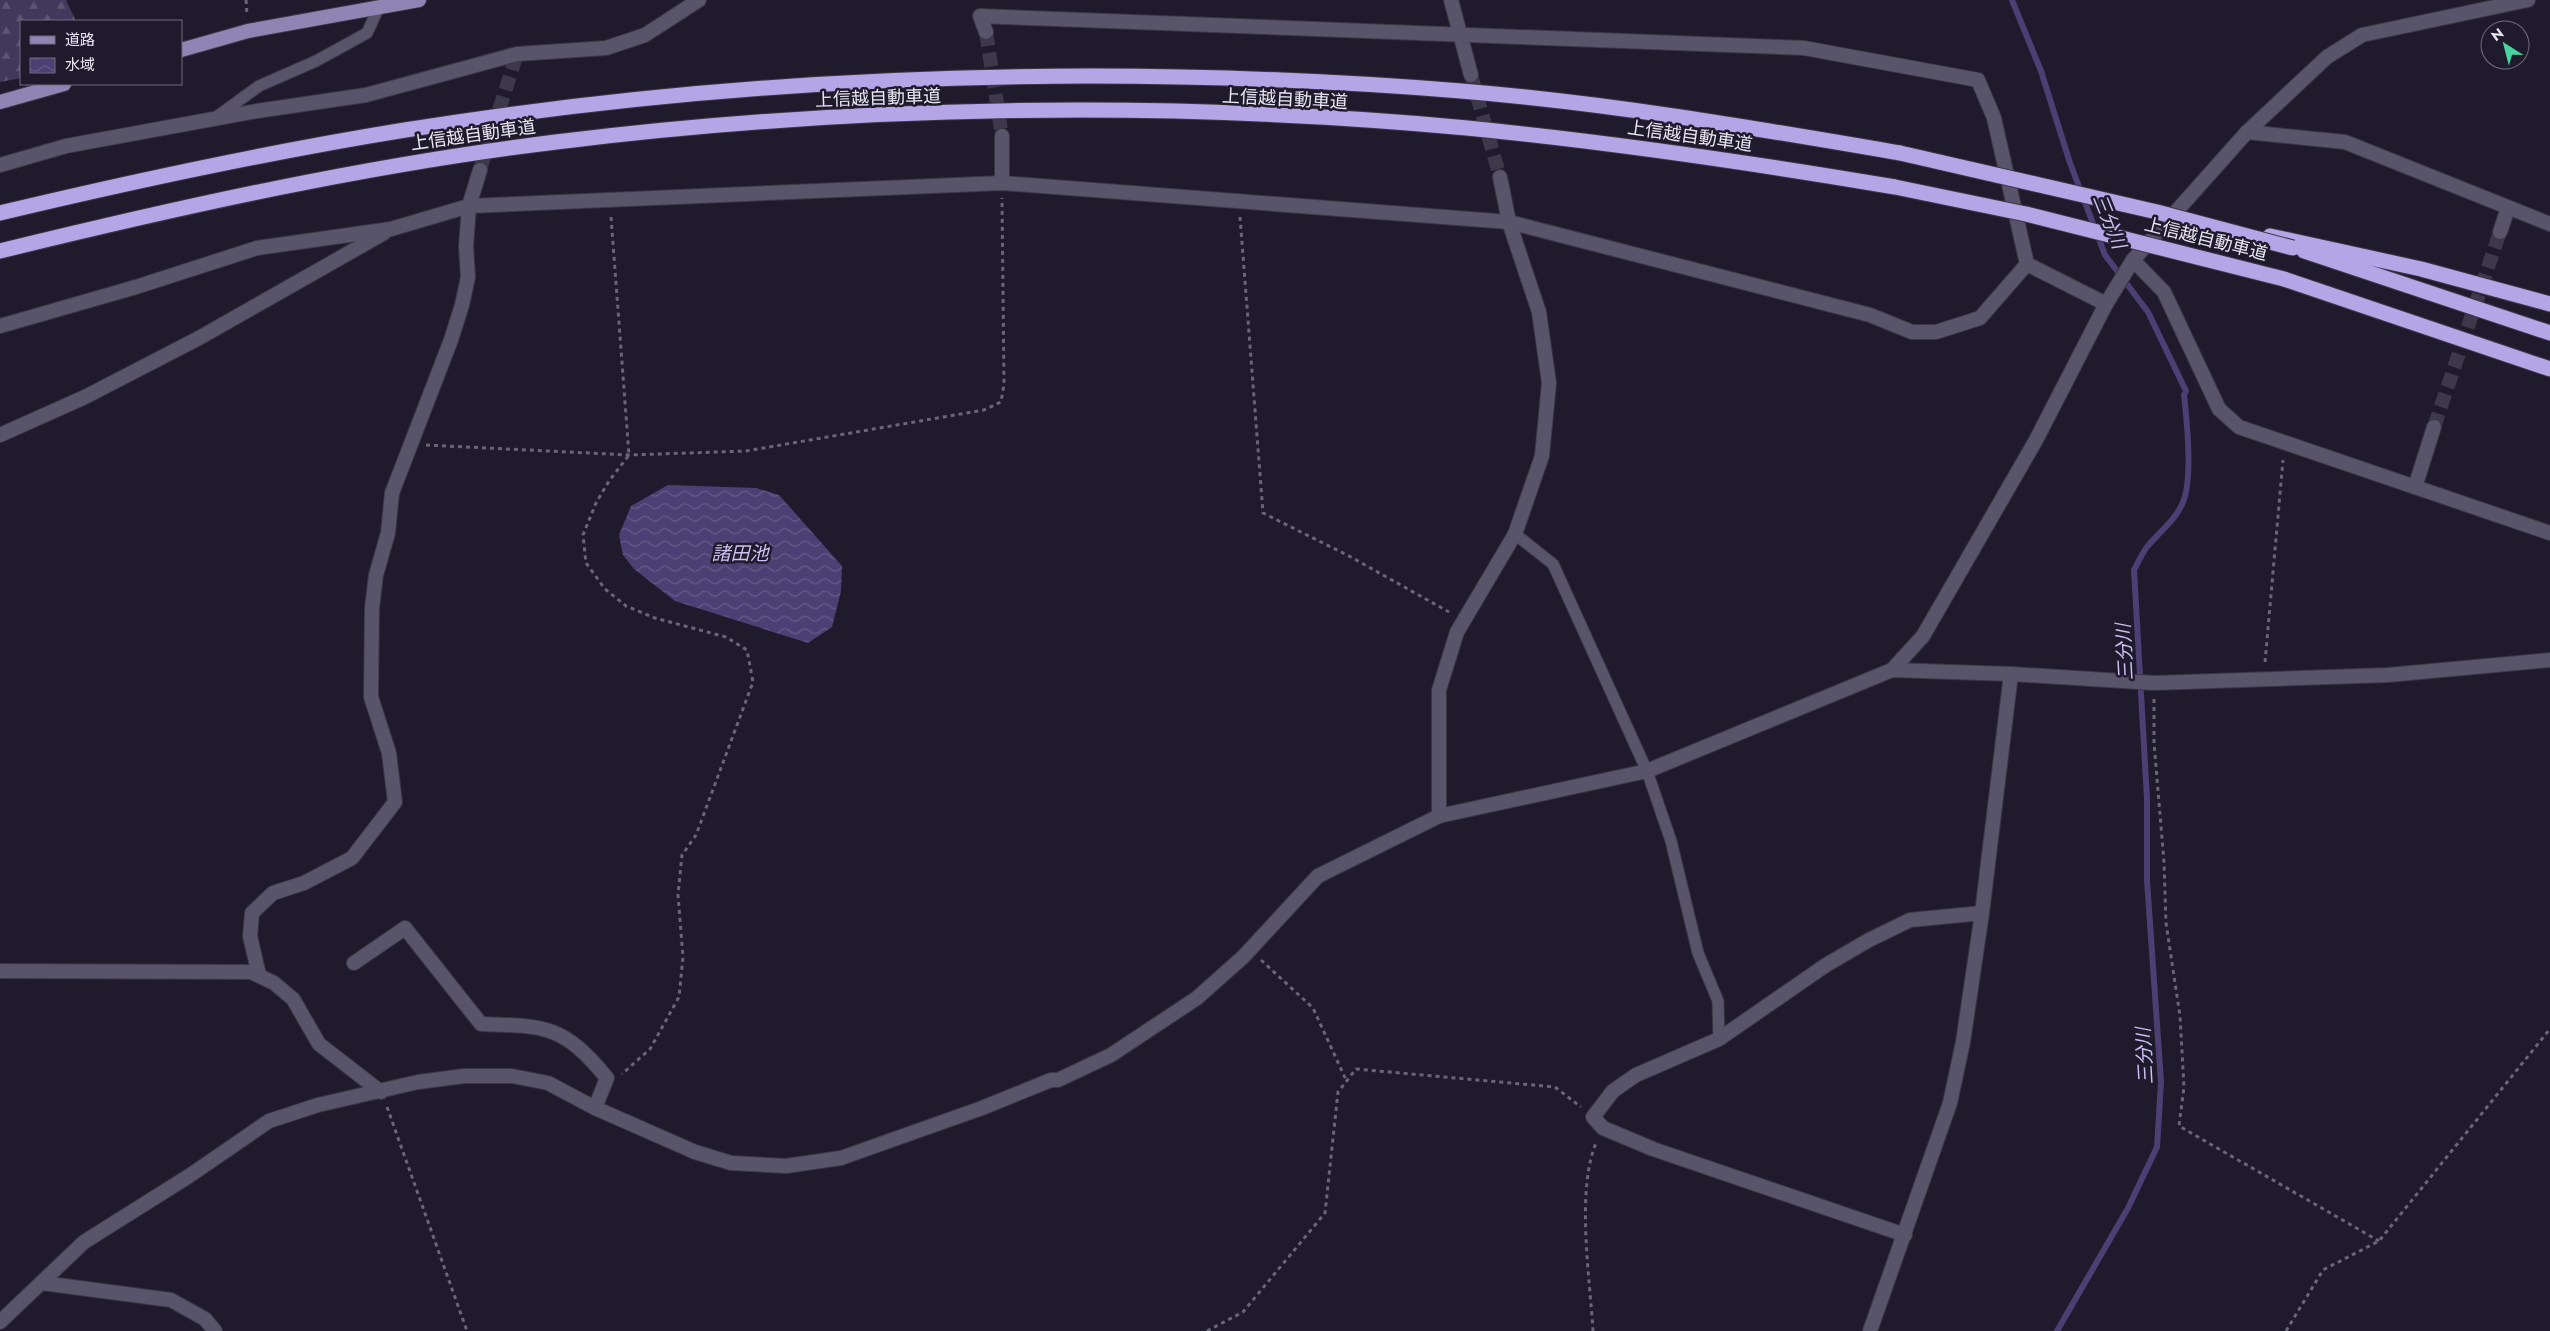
<svg xmlns="http://www.w3.org/2000/svg" width="2550" height="1331" viewBox="0 0 2550 1331" font-family="Jost,'Noto Sans JP',sans-serif">
  <defs>
    <pattern id="forest-firs" width="22" height="20" patternUnits="userSpaceOnUse" patternTransform="scale(1.25)"><rect width="22" height="20" fill="#41395b"/><path d="M5 1l3.5 6h-7zM16 11l3.5 6h-7z" fill="#5c5673"/></pattern>
    <pattern id="water-waves" width="16" height="10" patternUnits="userSpaceOnUse" patternTransform="scale(1.25)"><rect width="16" height="10" fill="#4c3f73"/><path d="M0 5q4-4 8 0t8 0" fill="none" stroke="#665b87"/></pattern>
  </defs>
  <rect width="100%" height="100%" fill="#1f1b2d"/>
  <path fill="url(#forest-firs)" d="M0,0H66L75,19L74,21H21V78L0,82Z"/>
  <path fill="url(#water-waves)" d="M668,485L756,488L779,495L842,566L841,591L832,627L808,643L675,601L634,569L623,555L619,535L631,506Z"/>
  <g fill="none" stroke-linecap="round" stroke-linejoin="round">
    <path stroke="#4c3f73" stroke-width="6" d="M2012,0L2041,71L2070,163L2105,255L2148,312L2186,391L2184,395C2187,421 2193,478 2183,502C2176,520 2159,532 2147,547C2142,553 2138,563 2134,570L2147,799V880L2161,1082L2157,1147L2128,1208L2057,1331"/>
    <g stroke="#3d394b" stroke-width="14" stroke-dasharray="14 7" stroke-linecap="butt">
      <path d="M986,32L1002,136"/>
      <path d="M1471,75L1500,177"/>
      <path d="M480,170L517,54"/>
      <path d="M2434,427L2500,232"/>
    </g>
    <g stroke="#3a3745" stroke-width="13">
      <g id="service">
        <path d="M215,118L259,86L316,61L367,33L379,7"/>
        <path d="M1515,534L1553,564L1647,771L1671,841L1698,953L1718,1001L1719,1039"/>
      </g>
    </g>
    <g stroke="#3a3745" stroke-width="16">
      <g id="minor">
        <path d="M1451,0L1471,75"/>
        <path d="M986,32L980,16L1804,48L1978,80L1994,118L2027,264"/>
        <path d="M2247,132L2345,142L2550,224"/>
        <path d="M0,165L66,146L257,111L366,95L517,54L606,48L645,35L699,0"/>
        <path d="M1002,183V136"/>
        <path d="M2500,232L2508,208"/>
        <path d="M2133,260L2164,292L2219,409L2239,427L2550,533"/>
        <path d="M2027,264L2106,304"/>
        <path d="M0,326L136,287L257,248L391,229L469,206L1002,183L1509,222L1870,315L1912,332H1936L1980,318L2027,264"/>
        <path d="M0,435L85,397L199,338L384,233"/>
        <path d="M2415,487L2434,427"/>
        <path d="M1892,670L1923,636L2036,440L2106,304L2133,260L2247,132L2327,57L2362,35L2528,0"/>
        <path d="M1439,816V690L1457,632L1515,534L1542,456L1549,383L1539,312L1509,222L1500,177"/>
        <path d="M354,963L405,928L481,1024C547,1026 563,1025 607,1078L595,1108"/>
        <path d="M0,971L251,972L274,983L293,999L319,1044L381,1092"/>
        <path d="M259,975L250,936L252,913L273,893L304,883L352,858L395,802L389,753L371,697L372,608L376,575L388,533L392,493L451,340L462,305L468,277L466,246L469,206L480,170"/>
        <path d="M1905,1235L1653,1149L1603,1128L1593,1117L1613,1091L1636,1075L1719,1039L1826,965L1869,940L1910,920L1982,913"/>
        <path d="M42,1283L171,1300L205,1319L215,1331"/>
        <path d="M0,1322L84,1242L189,1176L269,1121L318,1105L418,1082L464,1076H512L548,1083L595,1108L695,1152L731,1163L786,1166L841,1158L982,1108L1051,1080H1058L1111,1055L1197,998L1243,957L1318,876L1439,816L1647,771L1892,670L2011,674L2154,683L2388,675L2550,660"/>
        <path d="M1870,1331L1950,1103L1963,1042L1982,913L2011,674"/>
      </g>
    </g>
    <g stroke="#3a3745" stroke-width="16">
      <g id="primary">
        <path d="M181,50L248,31L419,0"/>
        <path d="M0,102L64,84"/>
      </g>
    </g>
    <g stroke="#3a3745" stroke-width="17">
      <g id="motorway">
        <path d="M0,213C134,181 269,152 405,130C754,74 1110,63 1461,91C1609,103 1754,128 1900,153"/>
        <path d="M2270,236L2421,269L2550,304"/>
        <path d="M0,251C184,206 368,165 556,142C854,105 1168,100 1467,128C1610,142 1753,163 1895,187"/>
        <path d="M2304,251L2550,333"/>
        <path d="M2284,279L2550,369"/>
      </g>
    </g>
    <g stroke="#696676" stroke-width="3" stroke-dasharray="4 4" stroke-linecap="butt">
      <path d="M246,0L247,15"/>
      <path d="M611,217L629,455L609,481L596,503L583,535L586,563L605,589L626,606L655,618L726,637L747,650L753,682L696,835L682,855L678,895L683,957L679,997L650,1049L622,1074"/>
      <path d="M1240,217L1263,513L1349,556L1449,612"/>
      <path d="M426,445L629,455L746,451L984,410L1001,402L1004,384L1002,198"/>
      <path d="M2265,662L2283,460"/>
      <path d="M2154,699V743L2164,862L2166,923L2180,1016L2184,1087L2179,1126L2379,1241"/>
      <path d="M1261,960L1313,1008L1347,1082"/>
      <path d="M387,1107L467,1331"/>
      <path d="M1207,1331L1243,1312L1325,1213L1338,1092L1356,1069L1555,1087L1581,1107"/>
      <path d="M1593,1331C1590,1278 1576,1191 1596,1143"/>
      <path d="M2286,1331L2323,1270L2379,1241L2550,1029"/>
    </g>
    <use href="#service" stroke="#585469" stroke-width="11"/>
    <use href="#minor" stroke="#585469" stroke-width="14"/>
    <use href="#primary" stroke="#8f85b4" stroke-width="14"/>
    <use href="#motorway" stroke="#b3a5e6" stroke-width="15"/>
    <g stroke="#3a3745" stroke-width="17" stroke-linecap="butt">
      <g id="motorway-bridge">
        <path d="M1900,153L2157,212L2293,248"/>
        <path d="M1895,187L2026,214L2284,279"/>
      </g>
    </g>
    <use href="#motorway-bridge" stroke="#b3a5e6" stroke-width="15"/>
  </g>
  <g text-anchor="middle" stroke-width="5" stroke-linejoin="round" paint-order="stroke">
    <g font-size="18" fill="#e8e6f2" stroke="#1f1b2d">
      <text transform="translate(878 98) rotate(-2)" y="6">上信越自動車道</text>
      <text transform="translate(1285 99) rotate(3)" y="6">上信越自動車道</text>
      <text transform="translate(473 135) rotate(-8)" y="6">上信越自動車道</text>
      <text transform="translate(1690 136) rotate(8)" y="6">上信越自動車道</text>
      <text transform="translate(2206 239) rotate(14)" y="6">上信越自動車道</text>
    </g>
    <g font-size="19" font-style="italic" fill="#cac0f2" stroke="#1f1b2d">
      <text transform="translate(2110 221) rotate(68)" y="7">三分川</text>
      <text x="740" y="560">諸田池</text>
      <text transform="translate(2124 652) rotate(-93)" y="7">三分川</text>
      <text transform="translate(2144 1056) rotate(-93)" y="7">三分川</text>
    </g>
  </g>
  <rect x="20" y="20" width="162" height="65" fill="#1f1b2d" stroke="#6f6c7c"/>
  <rect x="30" y="36" width="25" height="8" fill="#8f85b4" stroke="#6f6c7c"/>
  <text x="65" y="45" font-size="15" fill="#e8e6f2">道路</text>
  <rect x="30" y="58" width="25" height="15" fill="url(#water-waves)" stroke="#6f6c7c"/>
  <text x="65" y="70" font-size="15" fill="#e8e6f2">水域</text>
  <g transform="translate(2505 45) rotate(324)"><circle r="24" fill="#1f1b2d" stroke="#6f6c7c"/>
  <path d="M0-4L9 19L0 12L-9 19Z" fill="#47d49e"/>
  <text y="-8" font-size="14" font-weight="bold" text-anchor="middle" fill="#e8e6f2">N</text>
  </g>
</svg>
